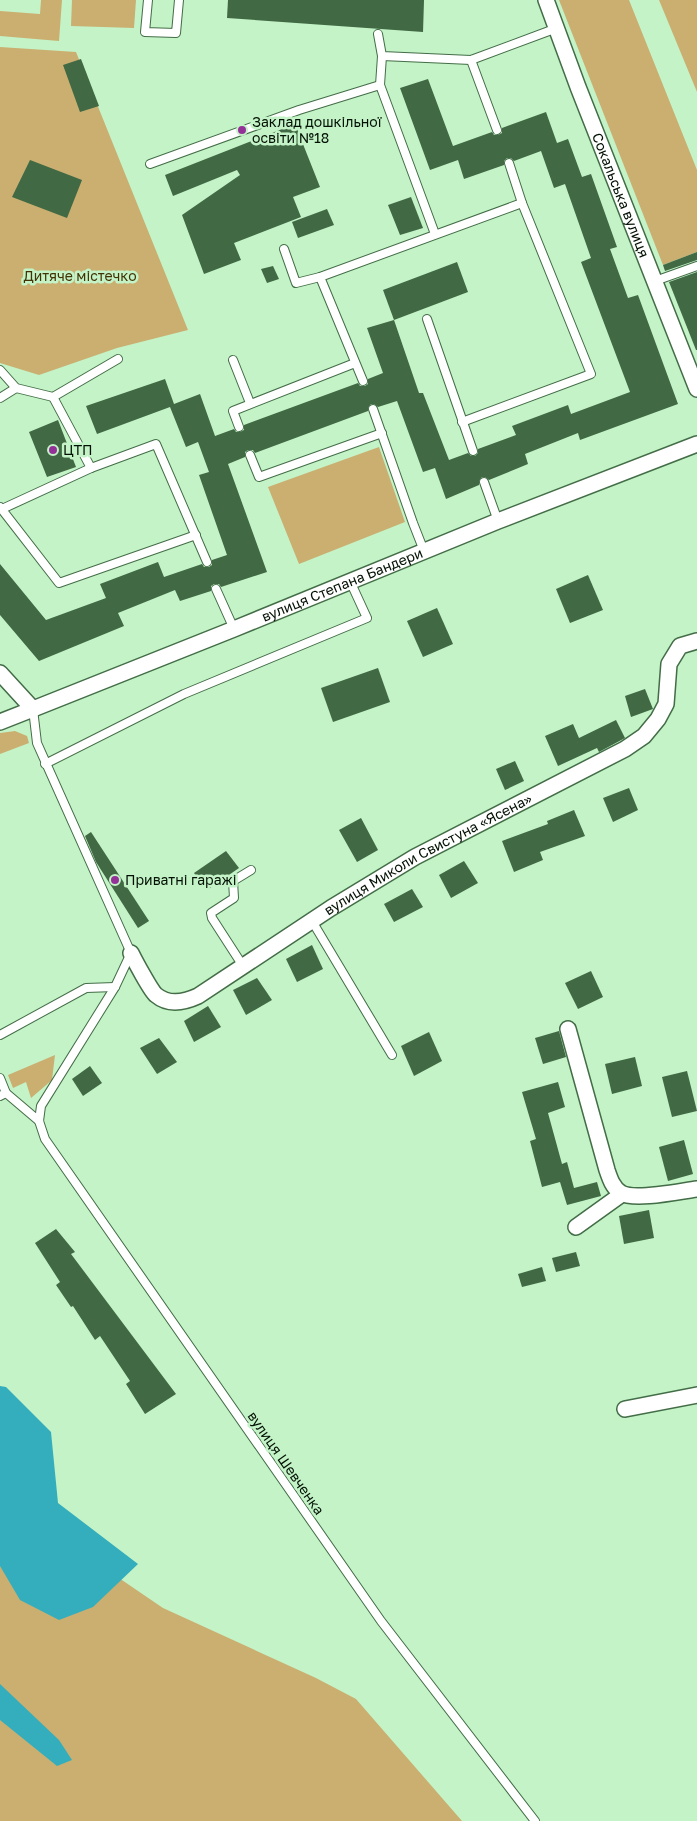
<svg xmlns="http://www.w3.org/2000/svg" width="697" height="1821" viewBox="0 0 697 1821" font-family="'Golos Text',sans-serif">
  <rect width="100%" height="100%" fill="#c4f3c7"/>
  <g fill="#caaf71">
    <path d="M41,0H62L59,41L0,36V11L40,14Z"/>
    <path d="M72,0H136L134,28L71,26Z"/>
    <path d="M559,0H629L697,170V252L663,265Z"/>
    <path d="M659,0H697V92Z"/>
    <path d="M0,47L76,52L188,330L117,348L39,375L0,363Z"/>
    <path d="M379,447L405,522L299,564L268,487Z"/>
    <path d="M15,731L27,736L29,743L0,754V733Z"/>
    <path d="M55,1055L52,1080L31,1098L26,1082L13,1088L8,1075Z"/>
    <path d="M0,1497L163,1608L316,1678L356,1699L462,1821H0Z"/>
  </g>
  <g fill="#34aebc">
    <path d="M0,1386L6,1387L51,1432L58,1503L138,1564L93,1607L59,1620L20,1600L0,1566Z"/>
    <path d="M0,1684L59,1740L72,1760L57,1766L0,1720Z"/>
  </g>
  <g fill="#406944">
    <path d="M228,0H424L423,32L227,18Z"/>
    <path d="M81,59L99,106L80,112L63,65Z"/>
    <path d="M428,79L453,146L492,132L494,135H498L502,133V128L546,112L557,143L568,139L582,177L591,174L617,247L610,249L628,298L638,295L678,404L580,440L578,433L525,454L528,464L489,480L485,477H482L479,481V485L446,499L435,468L423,472L397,401L378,407L374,404H371L368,408V411L255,453L253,450H248L245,452V457L228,464L267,572L221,587L219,584H214L211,586V591L180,601L175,590L118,613L124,626L39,661L0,615V564L46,620L106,598L100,584L158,562L164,577L202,564L204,567H209L212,565V560L227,555L199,475L209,472L198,442L186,447L170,407L97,434L86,406L165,379L174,404L200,394L215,436L234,429L236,432H240L244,430V425L358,383L360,386H365L368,384V379L383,373L367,328L394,320L419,393H423L449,460L468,453L471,456H475L478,453V449L516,435L512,426L568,405L571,414L630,392L581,262L591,258L565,184L554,188L541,151L514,161L511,158H507L504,161V165L464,179L458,160L430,170L400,88Z"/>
    <path d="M295,124L320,187L293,197L301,217L234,243L241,260L204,274L182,215L240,175L237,170L173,196L165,175Z"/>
    <path d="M30,160L82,180L67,218L12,197Z"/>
    <path d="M411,197L423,228L400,235L388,205Z"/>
    <path d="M327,209L334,225L298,238L292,222Z"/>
    <path d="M697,252V260L665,271L663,265Z"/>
    <path d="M457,262L468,292L394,320L383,290Z"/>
    <path d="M273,266L279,279L267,283L261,269Z"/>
    <path d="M697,272V350H696L669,282Z"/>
    <path d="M58,420L76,467L47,477L29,432Z"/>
    <path d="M588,575L603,610L570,623L556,589Z"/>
    <path d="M437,608L453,644L423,657L407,621Z"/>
    <path d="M378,668L390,702L333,722L321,688Z"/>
    <path d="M645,689L653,709L631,717L625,696Z"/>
    <path d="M616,720L625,738L599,752L597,748L558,766L545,736L573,724L579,738Z"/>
    <path d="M515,761L524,781L505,790L496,769Z"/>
    <path d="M629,788L638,810L613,822L603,798Z"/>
    <path d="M574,810L585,836L540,852L543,860L514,872L502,841L548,824L547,821Z"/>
    <path d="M361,818L378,850L357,862L339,830Z"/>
    <path d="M91,832L149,921L138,928L96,862L85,836Z"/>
    <path d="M226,851L239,868L207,890L194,873Z"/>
    <path d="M464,861L478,883L451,898L439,875Z"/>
    <path d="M412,889L423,907L394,922L384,904Z"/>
    <path d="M312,945L323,969L297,982L286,959Z"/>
    <path d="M591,971L603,997L578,1009L565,983Z"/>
    <path d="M257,978L272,1000L246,1015L233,990Z"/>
    <path d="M208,1006L221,1027L194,1042L184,1021Z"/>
    <path d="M559,1031L566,1057L543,1064L535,1038Z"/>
    <path d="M429,1032L442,1061L414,1076L401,1046Z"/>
    <path d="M159,1038L177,1062L157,1074L140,1048Z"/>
    <path d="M635,1057L642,1086L612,1094L605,1064Z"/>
    <path d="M90,1066L102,1083L83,1096L72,1079Z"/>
    <path d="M687,1071L697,1111L672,1117L662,1077Z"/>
    <path d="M558,1082L565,1107L548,1113L562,1164L567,1162L574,1188L597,1182L601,1196L567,1205L560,1182L542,1187L530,1141L536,1139L522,1092Z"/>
    <path d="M684,1140L693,1174L668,1181L659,1147Z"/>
    <path d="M649,1210L654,1238L624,1244L619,1216Z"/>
    <path d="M56,1229L75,1252L71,1254L176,1394L145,1414L126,1384L130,1381L100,1336L95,1340L73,1306L71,1307L56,1285L60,1282L35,1243Z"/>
    <path d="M576,1252L580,1266L556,1272L552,1258Z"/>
    <path d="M542,1267L546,1281L522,1287L518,1274Z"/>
  </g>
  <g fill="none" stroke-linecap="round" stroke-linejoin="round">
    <g stroke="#436d47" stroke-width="10">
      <g id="service">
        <path d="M148,0L145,32L176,33L179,0"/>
        <path d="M378,34L382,56L471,60L557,28"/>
        <path d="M382,56L380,85L435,234"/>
        <path d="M471,60L497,130"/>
        <path d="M150,164L299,110L380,85"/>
        <path d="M284,249L296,283L320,277"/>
        <path d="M655,281L697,266"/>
        <path d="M427,319L473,451"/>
        <path d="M233,360L250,403"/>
        <path d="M0,370L16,388L53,397L118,359"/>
        <path d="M363,381L320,277L522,203"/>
        <path d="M53,397L91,468"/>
        <path d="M0,398L16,388"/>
        <path d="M373,409L413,523L424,551"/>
        <path d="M462,422L591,374L522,203L509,163"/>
        <path d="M239,427L233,411L355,363"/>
        <path d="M250,455L259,477L382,433"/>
        <path d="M484,482L498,521"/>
        <path d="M0,507L59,583L196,535"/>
        <path d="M2,509L91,468L156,444L207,562"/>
        <path d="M216,589L234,629"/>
        <path d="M33,709L37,743L131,953L115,987L41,1106L39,1121L45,1139L381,1621L535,1821"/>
        <path d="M45,764L184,694L367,618L350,581"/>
        <path d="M312,921L392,1055"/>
        <path d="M243,966L212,918L211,913L234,898L233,881L251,870"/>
        <path d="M0,1035L86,988L115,987"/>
        <path d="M0,1078L6,1093L0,1096"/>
        <path d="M6,1093L39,1121"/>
      </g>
    </g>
    <g stroke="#436d47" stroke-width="18">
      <g id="minor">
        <path id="s1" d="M546,0L578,87L697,389"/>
        <path id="s2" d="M0,673L33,709L234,629L498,521L697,444"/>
        <path d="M0,722L33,709"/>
        <path id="s3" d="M131,953C135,961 151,991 156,995C169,1006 185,1002 198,996L331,908L415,857L625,749L644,736L658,719L666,704L669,664L680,646L697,641"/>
        <path d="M568,1029L607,1170C610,1179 613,1188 621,1193C635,1201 681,1191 697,1189"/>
        <path d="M576,1227L622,1194"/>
        <path d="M625,1409L697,1395"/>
      </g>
    </g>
    <use href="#service" stroke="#fff" stroke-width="8"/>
    <use href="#minor" stroke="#fff" stroke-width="15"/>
  </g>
  <g fill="#943198" stroke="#c4f3c7" stroke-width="2">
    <circle cx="242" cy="130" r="5"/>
    <circle cx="53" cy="450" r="5"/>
    <circle cx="115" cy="880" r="5"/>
  </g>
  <g text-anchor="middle" stroke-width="5" stroke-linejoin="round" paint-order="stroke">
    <g font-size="14" fill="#031104" stroke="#c4f3c7" text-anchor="start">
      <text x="252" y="127">Заклад дошкільної<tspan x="252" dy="16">освіти №18</tspan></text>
      <text x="63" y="455">ЦТП</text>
      <text x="125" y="885">Приватні гаражі</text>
    </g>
    <g font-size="14" fill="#031104" stroke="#c4f3c7">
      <text dy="5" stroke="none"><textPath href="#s1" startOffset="209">Сокальська вулиця</textPath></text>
      <text dy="5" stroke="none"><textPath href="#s2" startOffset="382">вулиця Степана Бандери</textPath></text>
      <text dy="5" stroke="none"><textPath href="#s3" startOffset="364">вулиця Миколи Свистуна «Ясена»</textPath></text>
      <text transform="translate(286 1463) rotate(55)" y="5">вулиця Шевченка</text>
    </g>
    <g font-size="14" fill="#433203" stroke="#c4f3c7">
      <text x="80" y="281">Дитяче містечко</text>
    </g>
  </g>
</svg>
